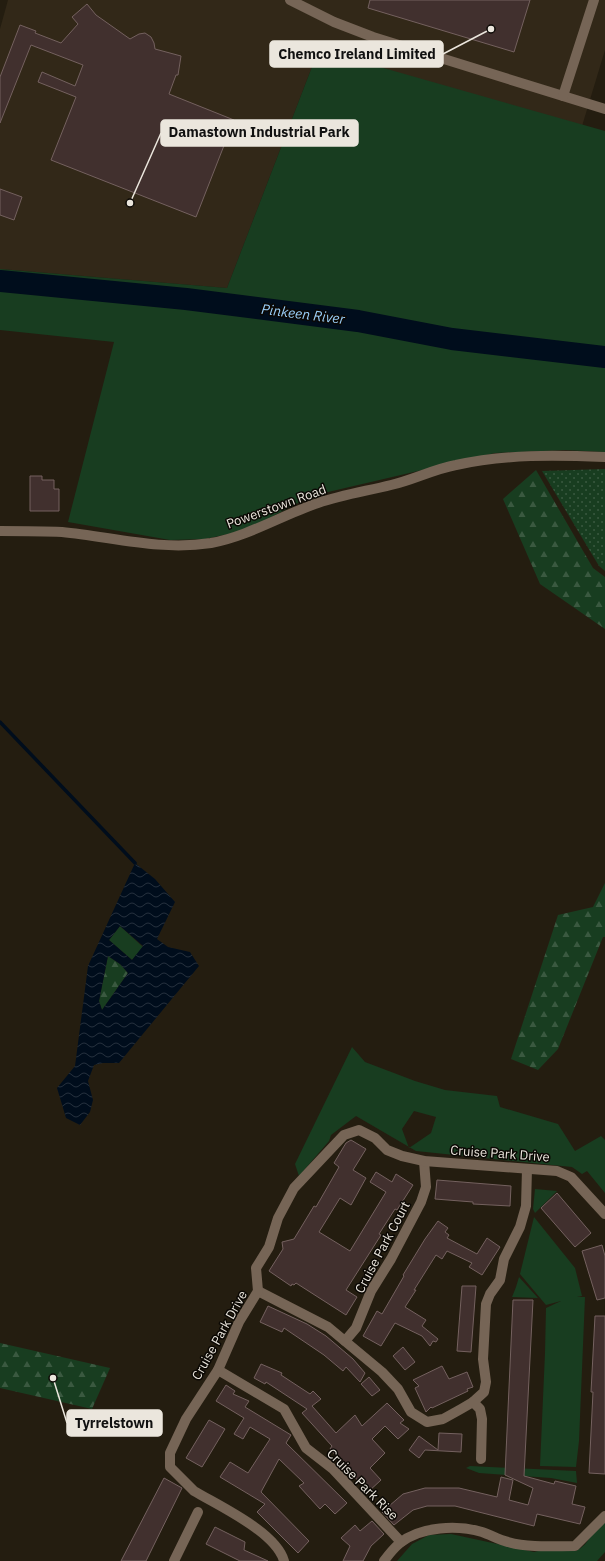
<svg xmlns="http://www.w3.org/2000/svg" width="605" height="1561" viewBox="0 0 605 1561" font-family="'IBM Plex Sans',sans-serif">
  <defs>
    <pattern id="forest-firs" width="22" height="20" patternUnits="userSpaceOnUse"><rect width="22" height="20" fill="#183d20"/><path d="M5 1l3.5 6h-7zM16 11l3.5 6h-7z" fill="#3a5940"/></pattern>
    <pattern id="garden-dots" width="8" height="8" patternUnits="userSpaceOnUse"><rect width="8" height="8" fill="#183d20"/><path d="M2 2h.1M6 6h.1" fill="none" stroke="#3a5940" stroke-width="1.8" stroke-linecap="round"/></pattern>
    <pattern id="water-waves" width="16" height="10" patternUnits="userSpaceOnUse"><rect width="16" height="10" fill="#000d1c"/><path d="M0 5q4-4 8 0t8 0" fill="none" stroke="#25303d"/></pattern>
  </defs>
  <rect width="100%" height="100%" fill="#241d10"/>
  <path fill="#322818" d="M8,0H605V50L579,136L320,46L227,288L0,269V29Z"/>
  <g fill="#183d20" fill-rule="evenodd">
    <path d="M320,46L380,67L605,131V452L565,450L495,453L311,496L247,530L205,539L170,540L68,522L114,342L0,330V269L227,288Z"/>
    <path d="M120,926L143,947L132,960L109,940Z"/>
    <path d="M352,1047L365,1062L415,1081L445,1090L497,1096L500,1107L558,1124L575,1151L601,1136L605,1140V1193L587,1171L582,1174L572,1167L416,1151L356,1116L331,1135L329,1141L299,1176L295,1164ZM414,1111L436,1117L431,1133L409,1148L402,1129Z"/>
    <path d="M535,1189L557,1191L535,1213L533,1209Z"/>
    <path d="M534,1217L575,1268L582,1296L577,1297H585L579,1441L576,1467L540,1466L545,1353L546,1308L561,1301L546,1305L520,1274Z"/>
    <path d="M519,1277L538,1298L512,1297L516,1287Z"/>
    <path d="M470,1466L576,1471L577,1483L551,1478L479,1473L466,1468Z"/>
    <path d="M605,1521V1552L597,1561H397L412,1544L429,1535L451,1534L534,1552L546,1549L576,1551C592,1543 590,1529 605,1521Z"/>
  </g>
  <g fill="url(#forest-firs)">
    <path d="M536,470L593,568L605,577V629L540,584L503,499Z"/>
    <path d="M605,883V937H603L558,1049L538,1070L511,1059L558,915L593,907Z"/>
    <path d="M108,956L120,964L128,973L102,1010L99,1001Z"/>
    <path d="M0,1343L110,1368L92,1409L0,1388Z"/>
  </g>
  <path fill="url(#garden-dots)" d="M605,469V571L599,566L542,471Z"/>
  <path fill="url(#water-waves)" fill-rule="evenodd" d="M135,863L155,879L175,902L157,939L168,947L190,952L199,966L119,1063H103L94,1065L88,1081L93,1100L90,1112L80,1125L66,1118L57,1088L75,1066L88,966ZM120,926L143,946L132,960L109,940ZM108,956L120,964L128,973L102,1010L99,1001Z"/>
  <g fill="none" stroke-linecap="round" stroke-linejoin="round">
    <path stroke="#000d1c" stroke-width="3.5" d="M0,722L135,863"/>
    <path stroke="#000d1c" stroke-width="22" d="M0,281L186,299L358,321L452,339L605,357"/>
  </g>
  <g fill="#41302e" stroke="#74615f">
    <path d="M370,0H530L514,52L368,8Z"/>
    <path d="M87,4L96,15L130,39L139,34L145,33L151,37L154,43L155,49L181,56L178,75H176L169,94L234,120L196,217L51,160L76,97L38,82L42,72L75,86L83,65L31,45L0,123V77L20,25L36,31L35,33L61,43L78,24L72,17Z"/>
    <path d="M0,189L22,197L14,220L0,215Z"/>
    <path d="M30,476H42V480H54V489H59V511H30Z"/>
    <path d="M351,1140L366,1149L353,1170L366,1178L351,1205L340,1198L319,1232L350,1251L386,1192L370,1182L376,1172L392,1182L396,1174L413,1185L397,1210L395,1209L379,1234L381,1235L346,1290L357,1297L346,1315L296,1283L294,1285L292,1284L291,1286L269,1271L283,1249L282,1242L294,1239L314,1206L316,1207L339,1167L334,1163L346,1143Z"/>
    <path d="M437,1180L511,1186L510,1206L473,1204V1202L435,1199Z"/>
    <path d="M557,1193L591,1233L575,1247L541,1208Z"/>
    <path d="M438,1221L448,1228L445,1232L449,1235L447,1238L477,1254L487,1238L500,1247L482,1275L469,1267L472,1263L447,1251L442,1259L436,1255L414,1290H416L405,1307L426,1320L422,1326L438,1339L436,1342L433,1341L430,1346L422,1336L395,1323L381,1346L363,1336L377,1311L382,1314L404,1276L403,1275L425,1239Z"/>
    <path d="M602,1245L605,1256V1298L597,1300L582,1251Z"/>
    <path d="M462,1286H476L471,1352L457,1351Z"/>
    <path d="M513,1300H533L524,1476L554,1484L555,1481L576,1486L572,1504L585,1507L580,1524L537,1514L534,1526L455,1506H427L413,1510L394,1525L382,1512L403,1494L425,1488H459L497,1497L501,1477L513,1480L509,1500L528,1505L533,1488L505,1475Z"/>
    <path d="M268,1306L307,1324L326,1336L353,1359L365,1373L360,1382L346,1367L343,1371L324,1355L284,1328L282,1332L260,1322Z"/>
    <path d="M595,1316H605V1474L589,1473L593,1392H591Z"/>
    <path d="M403,1347L415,1362L405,1370L393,1356Z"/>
    <path d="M261,1364L282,1373L281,1375L310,1394L313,1391L321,1399L312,1406L336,1433L355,1415L362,1426L387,1403L404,1420L400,1423L409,1429L398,1439L385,1426L372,1439L385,1453L370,1468L381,1480L368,1492L330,1449L332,1446L302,1413L307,1409L266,1382L265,1384L254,1378Z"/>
    <path d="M442,1366L449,1379L467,1372L473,1387L467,1389L468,1391L432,1408L431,1407L426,1412L415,1388L419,1386L413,1380Z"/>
    <path d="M369,1377L380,1390L372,1396L361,1384Z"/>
    <path d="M226,1385L235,1391L233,1394L249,1401L245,1407L291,1435L286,1443L347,1503L335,1514L325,1504L320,1509L299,1486L304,1483L279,1459L261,1492L309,1541L298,1553L257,1512L265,1504L220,1477L230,1462L248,1473L270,1439L250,1427L243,1439L234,1434L244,1418L216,1401Z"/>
    <path d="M209,1420L225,1429L202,1467L186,1458Z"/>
    <path d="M439,1433L462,1434L461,1452L425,1450L419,1458L409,1450L419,1436L438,1450Z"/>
    <path d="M164,1478L182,1488L146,1561H121Z"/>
    <path d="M372,1521L384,1534L371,1546L363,1561H343L350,1546L341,1538L355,1525L360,1531Z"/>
    <path d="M215,1527L245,1542L244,1550L268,1561H240L206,1544Z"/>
  </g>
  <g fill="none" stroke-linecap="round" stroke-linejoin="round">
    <g stroke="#766556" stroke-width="10">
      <path d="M290,0L334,22L373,37L605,109"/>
      <path d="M563,96L594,0"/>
      <path d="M0,531C21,531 42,531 62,532C113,537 160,551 211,543C249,536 282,515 318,503C342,495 367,491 391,485C413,480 434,469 456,465C506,454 555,455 605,457"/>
      <path d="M258,1291L328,1327L382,1372L398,1389L411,1412L427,1422L443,1419L461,1409L473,1402L484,1392L486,1382L483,1359L486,1304L490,1294L500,1280L504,1259L520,1227L526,1206L527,1169"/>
      <path d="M345,1341L356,1328L371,1291L391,1259L421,1202L426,1187L424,1161"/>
      <path d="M218,1370L284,1409L306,1448L333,1469L401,1542"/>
      <path d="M473,1402L480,1409L482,1419L481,1459"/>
      <path d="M174,1561L198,1512"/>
      <path d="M284,1561C276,1532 219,1506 194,1491L170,1467V1453L186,1419L218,1370L239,1322L258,1291L256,1268L269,1247L278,1218L294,1188L344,1135L359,1130L375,1138L387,1150L402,1156L424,1161L557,1171L571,1177L605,1214"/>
      <path d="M384,1561C389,1554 394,1548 400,1543C421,1526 458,1525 482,1532C491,1535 499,1540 508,1542C530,1548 553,1546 575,1546L605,1516"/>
    </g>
  </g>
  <g text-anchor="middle" stroke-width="3" stroke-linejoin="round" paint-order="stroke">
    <g font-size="13" fill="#ebe6dd" stroke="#0b0804">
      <text transform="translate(276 506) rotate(-20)" y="5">Powerstown Road</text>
      <text transform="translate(500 1153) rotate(4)" y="5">Cruise Park Drive</text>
      <text transform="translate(382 1247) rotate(-62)" y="5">Cruise Park Court</text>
      <text transform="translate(219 1335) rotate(-61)" y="5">Cruise Park Drive</text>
      <text transform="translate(363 1484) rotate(45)" y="5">Cruise Park Rise</text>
    </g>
    <g font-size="14" font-style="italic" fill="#98ccf6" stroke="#0b0804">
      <text transform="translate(303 314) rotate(7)" y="5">Pinkeen River</text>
    </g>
  </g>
  <path fill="none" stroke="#ebe6dd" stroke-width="1.5" d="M491 29L443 54M130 203L161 133M53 1378L67 1423"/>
  <g fill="#ebe6dd" stroke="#0b0804" stroke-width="1.5">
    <circle cx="491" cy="29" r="4"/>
    <circle cx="130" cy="203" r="4"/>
    <circle cx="53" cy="1378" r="4"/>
  </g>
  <g fill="#ebe6dd" stroke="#ebe6dd" stroke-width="1.5">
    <rect x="270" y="41" width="173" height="26" rx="4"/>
    <rect x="161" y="120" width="197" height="26" rx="4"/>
    <rect x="67" y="1410" width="95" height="26" rx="4"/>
  </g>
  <g font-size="14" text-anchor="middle" font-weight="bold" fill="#111">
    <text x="357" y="59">Chemco Ireland Limited</text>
    <text x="259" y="137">Damastown Industrial Park</text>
    <text x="114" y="1428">Tyrrelstown</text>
  </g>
</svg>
